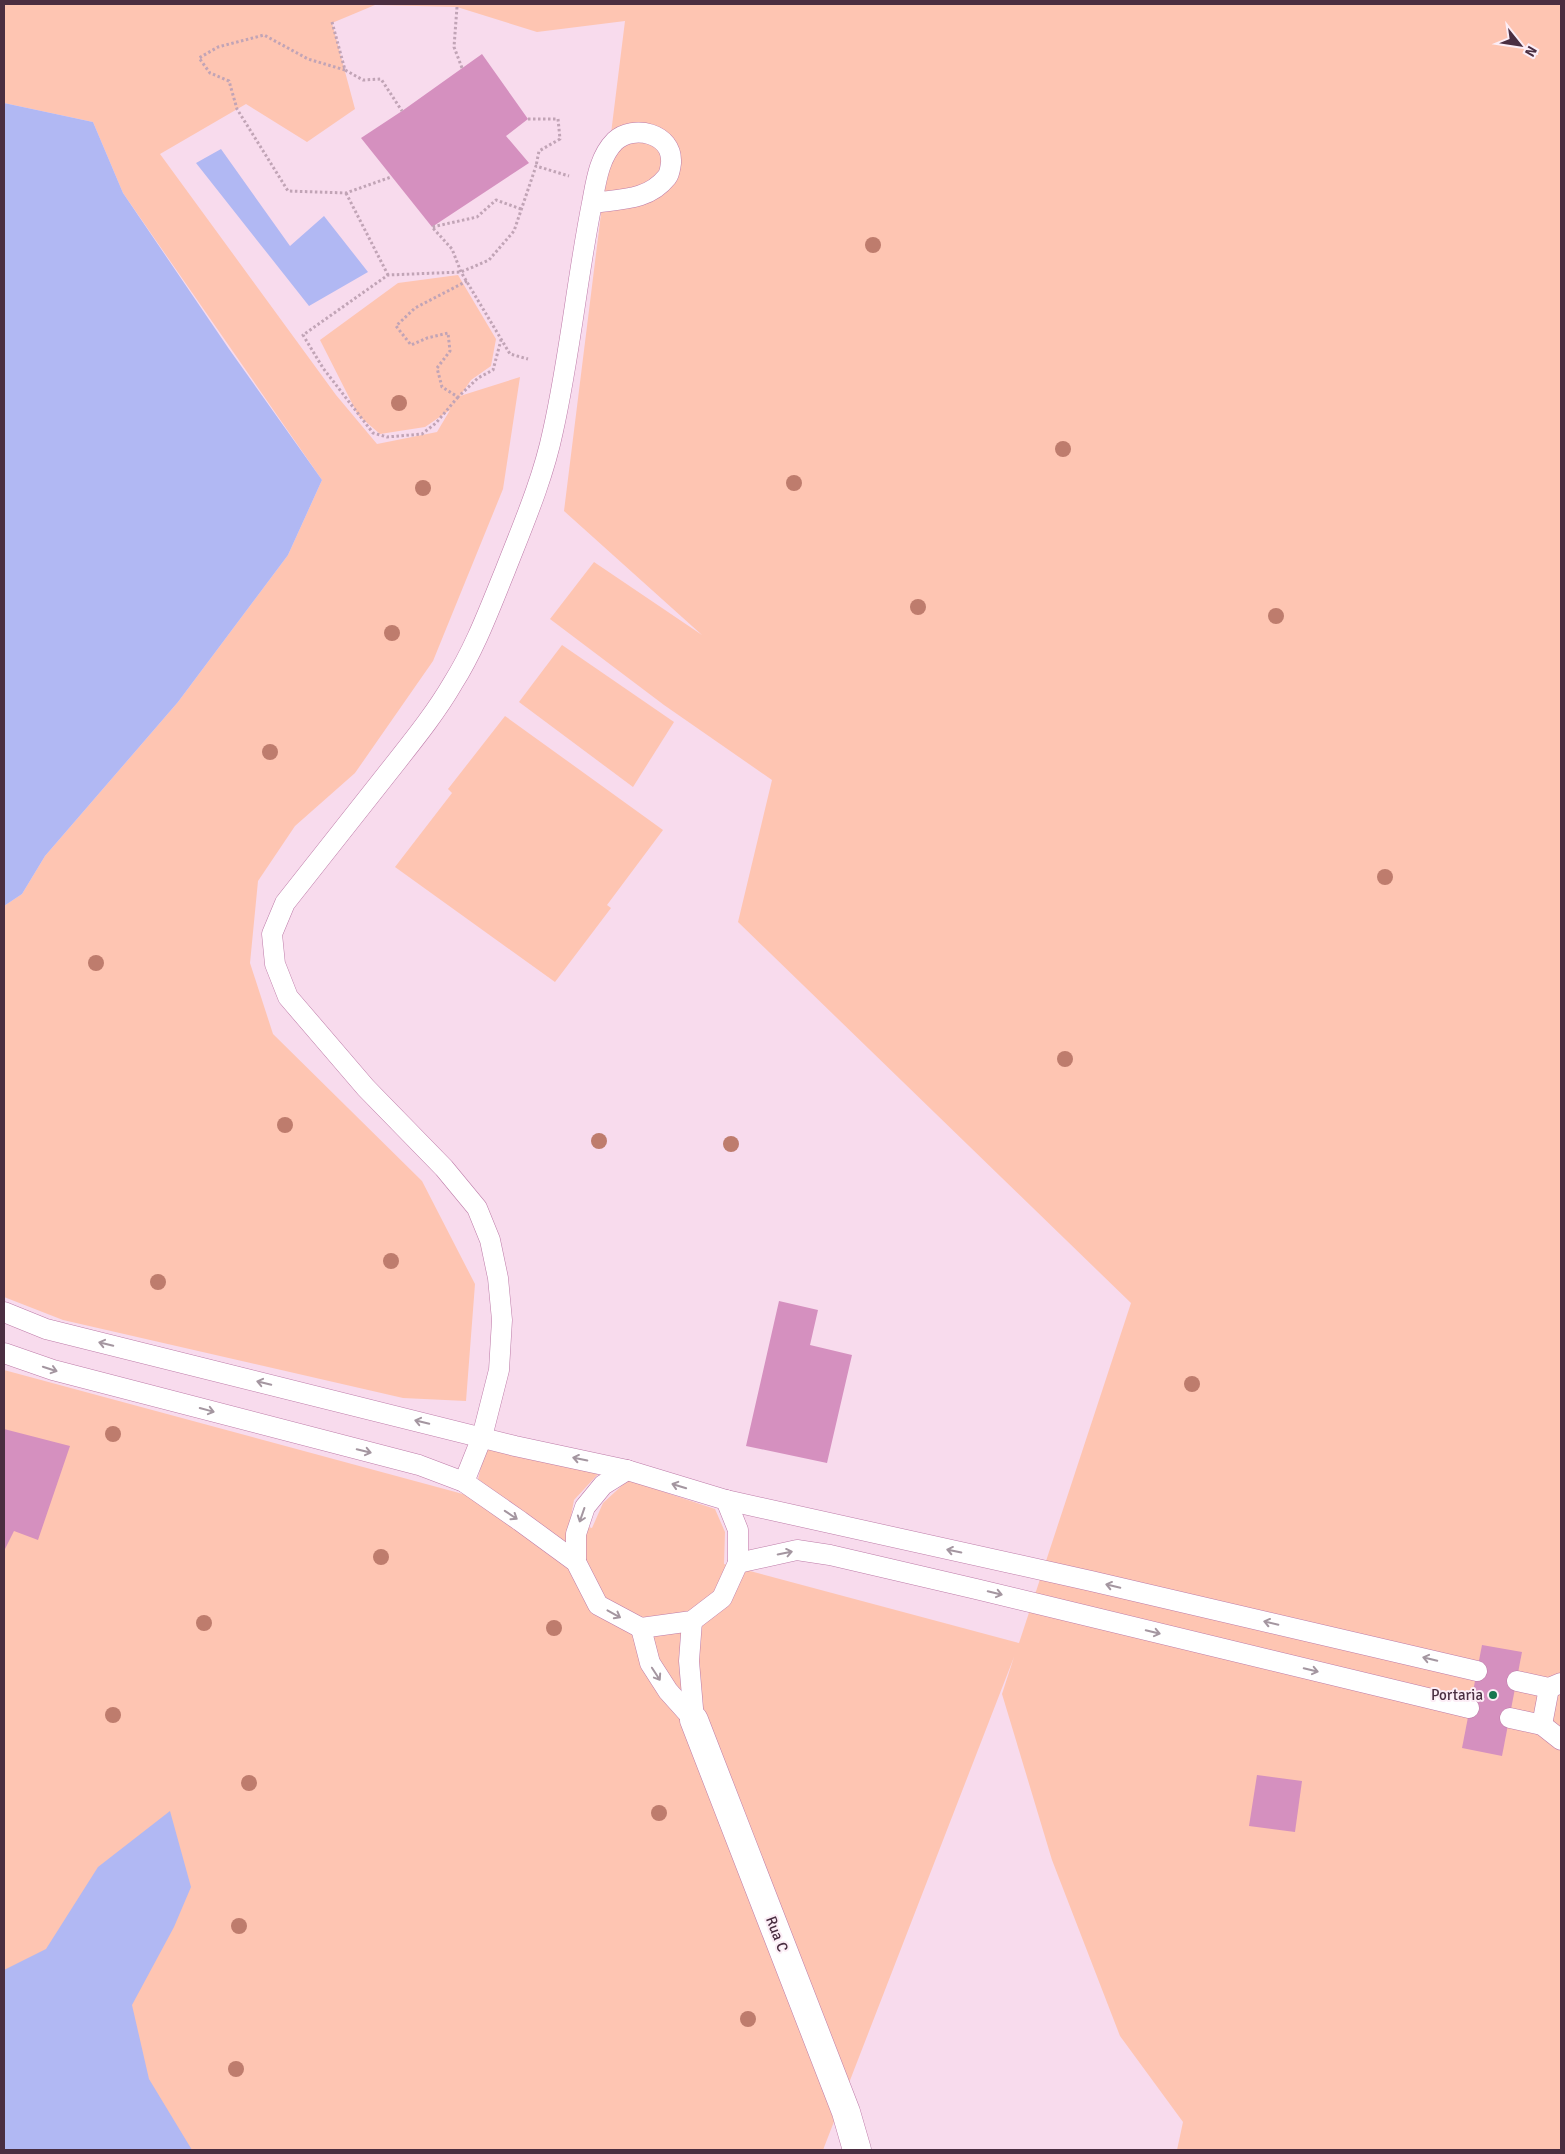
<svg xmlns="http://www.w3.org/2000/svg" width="1565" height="2154" viewBox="0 0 1565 2154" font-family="Signika,sans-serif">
  <rect width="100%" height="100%" fill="#f8dbed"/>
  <g fill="#fec5b2">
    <path d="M4,4H1561V2150H1177L1183,2122L1120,2036L1052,1860L1002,1694L1014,1657L823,2150H4V1370L515,1508L478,1479L486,1446L599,1473L574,1500L570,1522L592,1528L603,1503L628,1480L715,1509L725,1532L724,1564L1019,1643L1131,1303L738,922L772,780L664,705L550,619L594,562L702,635L564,511L625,21L537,32L457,7L375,5L332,23L355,109L307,142L246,104L160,154L336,395L377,444L437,432L450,410L425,427L380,434L358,415L320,340L398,283L458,275L496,339L491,366L471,380L460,396L520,377L503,489L433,661L355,773L295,826L258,881L250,963L273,1034L422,1181L475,1284L466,1401L403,1398L63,1320L4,1297V906L22,894L45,856L178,702L288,555L322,480L123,193L93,122L4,103Z"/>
    <path d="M562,645L674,722L633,787L519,702Z"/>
    <path d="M505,716L663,830L607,905L611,908L555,982L395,867L452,793L448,789Z"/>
  </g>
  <g fill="#b1b8f3">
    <path d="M4,103L93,122L123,193L229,349L322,480L288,555L178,702L45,856L22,894L4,906Z"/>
    <path d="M221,149L290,246L324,216L368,272L309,306L196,163Z"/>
    <path d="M170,1811L191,1887L174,1927L132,2005L149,2079L192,2150H4V1970L46,1949L98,1867Z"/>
  </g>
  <g fill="#d590bf">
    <path d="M482,54L528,119L506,136L529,163L432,227L361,138L402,111Z"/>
    <path d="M779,1301L818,1310L810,1345L852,1355L827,1463L746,1446Z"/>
    <path d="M4,1429L70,1446L38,1540L14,1531L4,1551Z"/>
    <path d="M1482,1645L1522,1652L1502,1756L1462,1748Z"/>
    <path d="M1257,1775L1302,1781L1295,1832L1249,1826Z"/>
  </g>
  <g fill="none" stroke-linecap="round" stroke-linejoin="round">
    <g stroke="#bd7ba8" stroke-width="21">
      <g id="service">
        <path d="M4,1312L46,1329L515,1446L627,1470L726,1500L1091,1581L1477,1671"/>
        <path d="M4,1353L53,1370L419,1465L464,1482L520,1521L576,1562L598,1605L641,1628L692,1621L722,1598L738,1563V1530L726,1500"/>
        <path d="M464,1482L482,1437L499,1370L502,1320L498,1278L490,1240L477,1208L444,1168L366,1088L288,997L275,964L272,934L285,903C320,859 355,815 390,770C412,742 435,714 453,683C475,648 489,610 505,571C523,525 543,479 553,431C570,355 577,278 592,203C596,182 599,157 615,141C633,124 673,133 671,163C670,169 670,173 667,177C648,201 620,199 592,203"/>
        <path d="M576,1562V1534L585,1507L603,1485L627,1470"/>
        <path d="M738,1563L797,1550L830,1555L976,1589L1469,1708"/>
        <path d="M692,1621L689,1661L694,1720"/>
        <path d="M641,1628L650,1663L668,1691L694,1720"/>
        <path d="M1517,1681L1549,1688L1561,1683"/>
        <path d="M1510,1718L1542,1725L1561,1740"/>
        <path d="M1542,1725L1549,1688"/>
      </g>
    </g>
    <g stroke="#bd7ba8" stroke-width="29">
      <path id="minor" d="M694,1720L846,2112L857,2150"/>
    </g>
    <g stroke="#c1a4b6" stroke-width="3" stroke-dasharray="2.5 2.5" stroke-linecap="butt">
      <path d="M457,7L454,47L462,68"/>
      <path d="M332,22L345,70L363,80L381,79L402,111"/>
      <path d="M345,70L308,59L264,35L218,47L199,58L210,73L229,81L237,109L288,191L346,193L391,177"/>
      <path d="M528,119H558L560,139L539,151L536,166"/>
      <path d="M346,193L388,275"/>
      <path d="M521,209L496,200L477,217L432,227L452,249L461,272L510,354L528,359"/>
      <path d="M467,281L415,308L396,326L411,345L427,338L448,333L450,351L437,368L442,387L458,397L478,378L493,370L501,340"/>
      <path d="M458,397L436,423L422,434L387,437L373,433L323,368L303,335L388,275L461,272L489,260L514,231L536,166L569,176"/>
    </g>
    <use href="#service" stroke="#fff" stroke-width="20"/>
    <use href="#minor" stroke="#fff" stroke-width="28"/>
  </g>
  <g fill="#be7c6d">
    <circle cx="873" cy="245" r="8"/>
    <circle cx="399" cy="403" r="8"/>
    <circle cx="1063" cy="449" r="8"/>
    <circle cx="794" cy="483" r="8"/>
    <circle cx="423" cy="488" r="8"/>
    <circle cx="918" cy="607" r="8"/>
    <circle cx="1276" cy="616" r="8"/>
    <circle cx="392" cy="633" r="8"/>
    <circle cx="270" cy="752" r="8"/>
    <circle cx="1385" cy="877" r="8"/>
    <circle cx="96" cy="963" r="8"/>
    <circle cx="1065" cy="1059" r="8"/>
    <circle cx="285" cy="1125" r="8"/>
    <circle cx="599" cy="1141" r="8"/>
    <circle cx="731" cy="1144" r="8"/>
    <circle cx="391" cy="1261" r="8"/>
    <circle cx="158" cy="1282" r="8"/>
    <circle cx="1192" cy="1384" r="8"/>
    <circle cx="113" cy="1434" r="8"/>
    <circle cx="381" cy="1557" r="8"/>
    <circle cx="204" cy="1623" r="8"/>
    <circle cx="554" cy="1628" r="8"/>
    <circle cx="113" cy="1715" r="8"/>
    <circle cx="249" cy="1783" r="8"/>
    <circle cx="659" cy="1813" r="8"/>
    <circle cx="239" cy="1926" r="8"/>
    <circle cx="748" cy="2019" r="8"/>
    <circle cx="236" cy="2069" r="8"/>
  </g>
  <defs><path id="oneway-shaft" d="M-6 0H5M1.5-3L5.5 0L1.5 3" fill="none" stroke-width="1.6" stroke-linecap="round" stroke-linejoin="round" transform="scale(1.25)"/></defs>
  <g stroke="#a496a0">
    <use href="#oneway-shaft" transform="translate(106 1344) rotate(-166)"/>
    <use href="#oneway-shaft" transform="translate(50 1369) rotate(18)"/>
    <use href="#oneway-shaft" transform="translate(264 1383) rotate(-166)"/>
    <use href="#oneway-shaft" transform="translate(207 1410) rotate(15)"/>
    <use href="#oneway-shaft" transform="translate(422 1422) rotate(-166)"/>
    <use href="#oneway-shaft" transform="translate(364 1451) rotate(14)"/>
    <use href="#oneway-shaft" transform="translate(580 1459) rotate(-168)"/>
    <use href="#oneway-shaft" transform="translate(679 1486) rotate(-163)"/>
    <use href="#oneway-shaft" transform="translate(511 1515) rotate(34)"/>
    <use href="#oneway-shaft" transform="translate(582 1515) rotate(109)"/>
    <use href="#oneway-shaft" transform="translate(954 1551) rotate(-168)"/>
    <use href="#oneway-shaft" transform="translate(785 1553) rotate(-11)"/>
    <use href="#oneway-shaft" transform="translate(1113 1586) rotate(-167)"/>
    <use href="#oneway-shaft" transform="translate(995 1593) rotate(14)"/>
    <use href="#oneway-shaft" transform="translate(614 1614) rotate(29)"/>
    <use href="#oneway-shaft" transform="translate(1271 1623) rotate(-167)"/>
    <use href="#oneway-shaft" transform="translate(1153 1632) rotate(14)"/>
    <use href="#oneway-shaft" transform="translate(1430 1659) rotate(-166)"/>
    <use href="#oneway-shaft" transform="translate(1311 1670) rotate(14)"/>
    <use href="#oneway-shaft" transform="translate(656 1674) rotate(57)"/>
  </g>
  <circle fill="#16774e" stroke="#fcedf6" stroke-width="2" cx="1493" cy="1695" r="5"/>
  <g text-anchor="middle" stroke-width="4" stroke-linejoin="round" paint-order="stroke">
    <g font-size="15" fill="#4a2e41" stroke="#fcedf6" text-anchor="end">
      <text x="1483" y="1700">Portaria</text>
    </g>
    <g font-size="15" fill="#4a2e41" stroke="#fcedf6">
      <text transform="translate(777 1934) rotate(69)" y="5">Rua C</text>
    </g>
  </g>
  <rect width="1565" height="2154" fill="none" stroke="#4a2e41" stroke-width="10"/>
  <g transform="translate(1520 45) rotate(120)" stroke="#fcedf6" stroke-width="4" paint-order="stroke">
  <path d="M0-4L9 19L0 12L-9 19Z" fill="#4a2e41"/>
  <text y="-8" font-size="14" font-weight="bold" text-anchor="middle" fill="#4a2e41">N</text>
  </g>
</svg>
